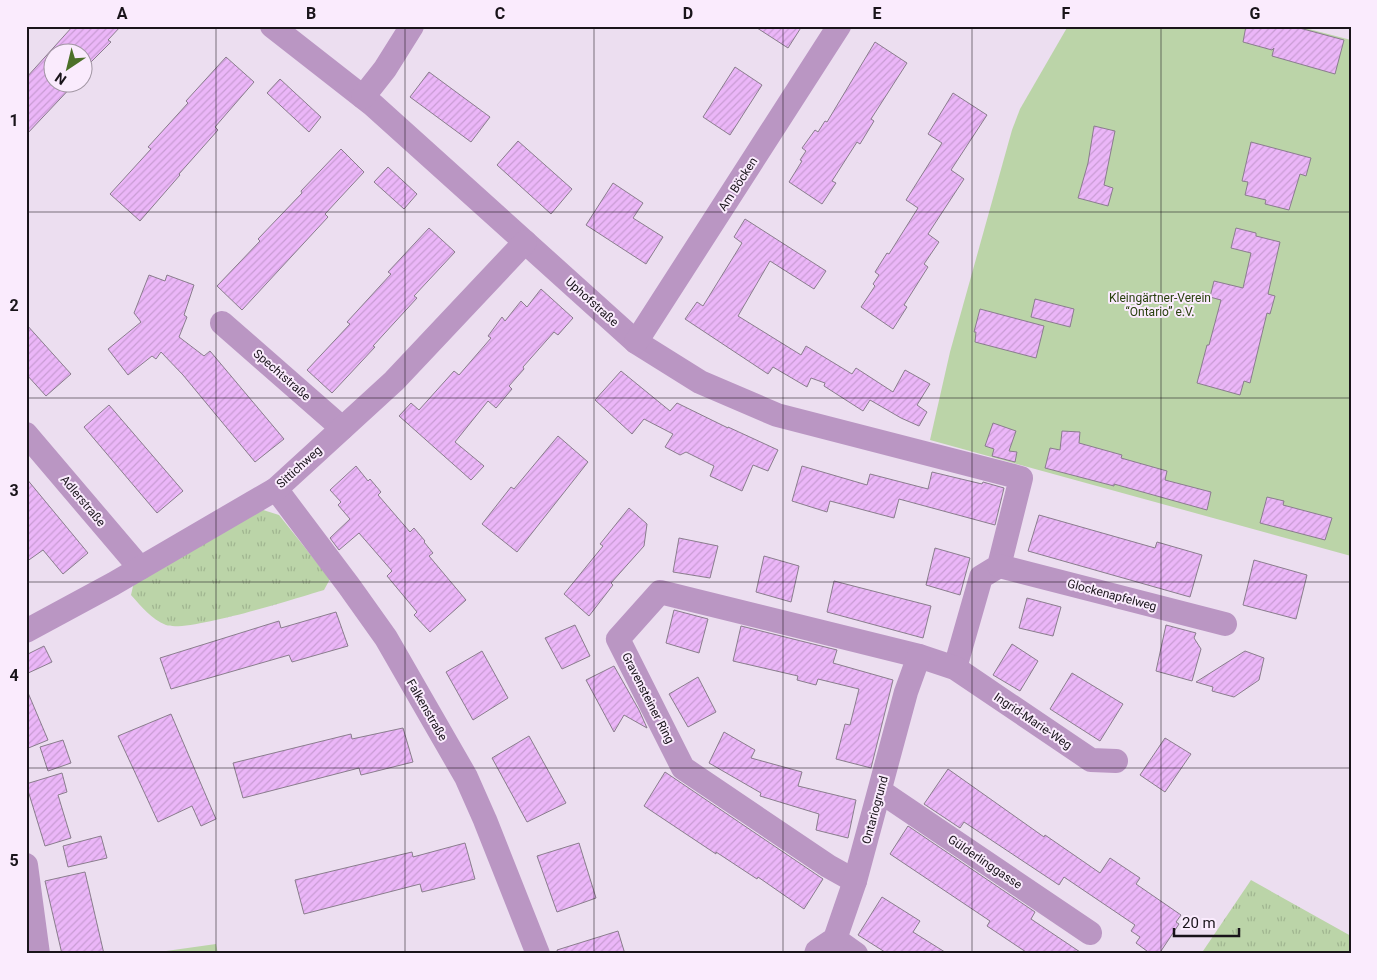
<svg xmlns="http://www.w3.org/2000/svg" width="1377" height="980" viewBox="0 0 1377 980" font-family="Roboto,sans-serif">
  <defs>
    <pattern id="grass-tufts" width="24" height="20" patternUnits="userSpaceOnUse" patternTransform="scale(1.25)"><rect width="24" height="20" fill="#bbd4a8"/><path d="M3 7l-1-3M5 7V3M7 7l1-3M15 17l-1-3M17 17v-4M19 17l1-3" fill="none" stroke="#a0b590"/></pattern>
    <pattern id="building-hatch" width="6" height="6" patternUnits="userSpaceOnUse" patternTransform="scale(1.25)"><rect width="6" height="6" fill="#ebb6f8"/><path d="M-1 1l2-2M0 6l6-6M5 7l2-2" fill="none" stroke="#c99cd4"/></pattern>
  </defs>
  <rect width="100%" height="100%" fill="#ecdef0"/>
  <g fill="url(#grass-tufts)">
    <path d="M260,509L279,515L330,579L324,590C297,598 187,633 166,625C151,619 142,607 131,595L134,582Z"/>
    <path d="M1251,880L1351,936V954H1201Z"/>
  </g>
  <g fill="#bbd4a8">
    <path d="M1068,26H1297L1351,40V556L930,440L950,352L1012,130L1020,109Z"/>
    <path d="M216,944L218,954H159V952Z"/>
  </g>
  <g fill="url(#building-hatch)" stroke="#8a7d8d">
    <path d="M73,26H121L108,40L111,42L82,71V52H52V82H76L26,135V78Z"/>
    <path d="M754,26H802L788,48Z"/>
    <path d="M1246,26H1292L1344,40L1335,74L1272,56L1274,48L1272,50L1243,42Z"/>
    <path d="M875,42L907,63L871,119L874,121L860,144L857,142L832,181L836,183L822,204L789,182L802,161L800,160L806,151L802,148L815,130L818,132L825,121L827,122Z"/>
    <path d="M226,57L254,82L215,127L218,130L179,174L180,175L140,221L110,194L151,149L148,147L188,103L186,101Z"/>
    <path d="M735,67L762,85L730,135L703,117Z"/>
    <path d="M429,72L490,117L471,142L410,97Z"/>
    <path d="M280,79L321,117L309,132L267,93Z"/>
    <path d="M953,93L987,115L951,170L964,179L928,234L939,242L924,264L928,267L904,305L907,307L893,329L861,307L875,286L873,284L879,275L875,272L887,253L889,254L918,208L906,200L942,143L928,134Z"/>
    <path d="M1094,126L1115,131L1104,185L1113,188L1108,206L1078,198L1088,163Z"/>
    <path d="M518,141L572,189L551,214L497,165Z"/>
    <path d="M1251,142L1311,158L1306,176L1300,174L1289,210L1265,204L1266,200L1245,195L1248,182L1242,181Z"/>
    <path d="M341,149L364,172L325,214L328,217L242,310L217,286L260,241L258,239L302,193L301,191Z"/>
    <path d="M388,167L417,194L404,209L374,182Z"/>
    <path d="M613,183L643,203L633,218L663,237L646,264L586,225Z"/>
    <path d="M745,219L826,271L814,289L770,261L738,316L801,355L806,346L852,374L856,368L893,392L905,370L930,384L917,405L927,412L919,426L901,418L870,400L863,411L824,386L825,383L811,378L807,387L773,367L768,374L685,319L697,302L703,306L742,243L734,237Z"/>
    <path d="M429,228L455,252L414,296L417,298L373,346L375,347L332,393L307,370L350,324L347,322L391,274L388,272Z"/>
    <path d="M1236,228L1256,233V236L1280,242L1268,294L1275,296L1270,314L1267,313L1250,383L1244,381L1240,395L1197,383L1207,345H1209L1221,300L1210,297L1214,281L1243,288L1251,253L1231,248Z"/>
    <path d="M149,275L165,281L167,275L194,285L184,315L187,317L179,337L204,356L210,351L284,439L255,462L183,375L161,352L156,359L152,356L128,375L108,349L141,322L134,313Z"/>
    <path d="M541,289L573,318L558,335L554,332L523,367L524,369L509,386L512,389L496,408L488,401L455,442L484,466L471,480L399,416L411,403L419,410L454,371L459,375L491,338L488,336L502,317L505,321L521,301L527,307Z"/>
    <path d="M1035,299L1074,309L1070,327L1031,317Z"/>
    <path d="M980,309L1044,326L1036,358L975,342L976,332H974Z"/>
    <path d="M26,324L71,374L46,396L26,374Z"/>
    <path d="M621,371L670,411L677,403L728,428V427L778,450L768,471L753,465L742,491L710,476L714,466L686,452L680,455L665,447L673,434L644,419L632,434L595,400Z"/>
    <path d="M109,405L183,491L157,513L84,427Z"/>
    <path d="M993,423L1016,431L1009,451L1017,452L1015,462L992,456L994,449L985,446Z"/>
    <path d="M1062,431L1080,432L1079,443L1122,455L1121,458L1167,471L1165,480L1211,492L1207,510L1114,484V486L1045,468L1050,448L1060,450Z"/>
    <path d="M558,436L588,462L517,552L482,524L511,487L514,489Z"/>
    <path d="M356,466L368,481L370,479L381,492L378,495L410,532L414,528L425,541L424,542L433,553L429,556L466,600L430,632L414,615L417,612L387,576L392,571L359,533L339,550L330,538L350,519L338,505L341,502L330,490Z"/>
    <path d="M802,466L867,485L870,474L928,489L932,472L982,484L983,482L1004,488L995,525L899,499L894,518L830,501L827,512L792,501Z"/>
    <path d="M26,478L88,553L63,574L43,550L26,562Z"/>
    <path d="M1267,497L1284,501L1283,505L1332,518L1325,540L1260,523Z"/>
    <path d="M629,508L647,524L644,546L611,583L613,585L589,616L564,594L603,546L600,544Z"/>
    <path d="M1039,515L1155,548L1157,542L1202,555L1190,597L1028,551Z"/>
    <path d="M679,538L718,546L710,578L673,572Z"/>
    <path d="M935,548L970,558L960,595L926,585Z"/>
    <path d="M764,556L799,566L791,602L756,592Z"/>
    <path d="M1254,560L1307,575L1296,619L1243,605Z"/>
    <path d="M834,581L931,606L923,638L827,612Z"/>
    <path d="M1027,598L1061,607L1053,636L1019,628Z"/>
    <path d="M674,610L708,619L699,653L666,643Z"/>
    <path d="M336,612L348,646L292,662L289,655L171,689L160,658L279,621L281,628Z"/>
    <path d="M575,625L590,656L562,669L545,638Z"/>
    <path d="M1166,625L1196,633L1194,638L1201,649L1192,681L1156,671Z"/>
    <path d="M741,626L837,650L833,663L893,680L871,768L836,759L845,724L850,725L859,689L818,679L816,685L797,680L798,676L733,661Z"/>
    <path d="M1012,644L1038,661L1020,691L993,675Z"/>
    <path d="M44,646L52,662L26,674V655Z"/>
    <path d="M482,651L508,698L473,720L446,672Z"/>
    <path d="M1245,651L1264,658L1259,680L1234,697L1212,691L1213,687L1196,682Z"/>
    <path d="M614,666L639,710L647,728L624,715L614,732L586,680Z"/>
    <path d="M1072,673L1123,704L1100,741L1050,709Z"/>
    <path d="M698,677L716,712L688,727L669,694Z"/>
    <path d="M26,688L48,740L26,749Z"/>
    <path d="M171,714L216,819L201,826L192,806L158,822L118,736Z"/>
    <path d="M403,728L413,762L361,775L359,768L243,798L233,763L351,734L352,739Z"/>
    <path d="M724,732L755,750L751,758L802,772L798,786L856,800L848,838L816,830L819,814L760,796L761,793L709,763Z"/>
    <path d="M529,736L566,803L527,822L492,758Z"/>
    <path d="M1165,738L1191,754L1165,792L1140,775Z"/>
    <path d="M63,740L71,763L48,771L40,747Z"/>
    <path d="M948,769L1044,837L1045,835L1100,873L1110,858L1140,878L1136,884L1181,915L1176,922L1179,924L1159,954H1151L1136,943L1140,937L1131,931L1135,925L1064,877L1059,885L964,822L960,828L924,804Z"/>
    <path d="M665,772L823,879L804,909L758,877L757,879L716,852V854L644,806Z"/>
    <path d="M62,773L67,792L58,795L71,838L45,846L26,784Z"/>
    <path d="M908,826L1035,912L1031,919L1083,954H1029L987,926L990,921L890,854Z"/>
    <path d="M101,836L107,858L68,867L63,846Z"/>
    <path d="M465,843L475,879L422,892L420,884L304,914L295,880L412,852L413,857Z"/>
    <path d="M579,843L596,898L557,912L537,856Z"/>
    <path d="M85,872L104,954H62L45,881Z"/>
    <path d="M882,897L920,921L913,932L948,954H888L858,935Z"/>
    <path d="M618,931L625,954H558L557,950Z"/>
  </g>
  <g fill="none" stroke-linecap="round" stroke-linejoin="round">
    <g stroke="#ba96c3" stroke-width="24">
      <path d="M272,26L373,105L636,342L700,382L777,415L1021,478L999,566L981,577L955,668"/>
      <path d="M363,97L385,69L412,26"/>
      <path d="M222,323L342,428"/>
      <path d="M636,342L839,26"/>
      <path d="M26,434L140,568"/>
      <path d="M276,489L349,586L386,638L466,777L485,820L538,954"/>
      <path d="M999,566L1225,624"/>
      <path d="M26,631L113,584L276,489L394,381L525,242"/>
      <path d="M880,791L1090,933"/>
      <path d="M26,865L38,954"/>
      <path d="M855,881L828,866L683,768L618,639L660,592L919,656L955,668L1091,760L1116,761"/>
      <path d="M835,939L856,954"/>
      <path d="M816,954L817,951L835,939L855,881L906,692L919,656"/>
    </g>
  </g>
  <path fill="none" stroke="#19141a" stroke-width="1" stroke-opacity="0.55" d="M216,26V954M405,26V954M594,26V954M783,26V954M972,26V954M1161,26V954M26,212H1351M26,398H1351M26,582H1351M26,768H1351"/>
  <g text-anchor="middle" stroke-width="4" stroke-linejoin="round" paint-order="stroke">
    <g font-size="12" fill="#19141a" stroke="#faebfd">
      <text transform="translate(738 184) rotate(-57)" y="4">Am Böcken</text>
      <text transform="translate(592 302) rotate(42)" y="4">Uphofstraße</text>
      <text transform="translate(282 375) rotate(41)" y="4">Spechtstraße</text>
      <text transform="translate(299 467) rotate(-42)" y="4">Sittichweg</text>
      <text transform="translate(83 501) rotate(50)" y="4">Adlerstraße</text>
      <text transform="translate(1112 595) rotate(15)" y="4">Glockenapfelweg</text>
      <text transform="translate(648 698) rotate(63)" y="4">Gravensteiner Ring</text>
      <text transform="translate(427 710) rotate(60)" y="4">Falkenstraße</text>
      <text transform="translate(1033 721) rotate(34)" y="4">Ingrid-Marie-Weg</text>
      <text transform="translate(875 810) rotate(-75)" y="4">Ontariogrund</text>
      <text transform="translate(985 862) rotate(34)" y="4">Gülderlinggasse</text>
    </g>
    <g font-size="12" fill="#28400d" stroke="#faebfd">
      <text x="1160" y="302">Kleingärtner-Verein<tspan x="1160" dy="14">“Ontario” e.V.</tspan></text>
    </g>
  </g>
  <rect width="1377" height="980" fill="none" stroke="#faebfd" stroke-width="55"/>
  <g transform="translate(68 68) rotate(215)"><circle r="24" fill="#faebfd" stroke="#a095a2"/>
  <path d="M0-4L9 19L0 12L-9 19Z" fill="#4c7029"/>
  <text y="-8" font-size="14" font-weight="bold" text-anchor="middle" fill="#19141a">N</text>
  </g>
  <path d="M1174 928v8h65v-8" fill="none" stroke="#19141a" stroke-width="2.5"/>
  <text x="1182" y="928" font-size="15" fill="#19141a" stroke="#faebfd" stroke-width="4" paint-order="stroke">20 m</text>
  <rect x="28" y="28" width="1322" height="924" fill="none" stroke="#19141a" stroke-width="2"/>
  <g font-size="16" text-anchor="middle" font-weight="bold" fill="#19141a">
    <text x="122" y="19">A</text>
    <text x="311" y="19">B</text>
    <text x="500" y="19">C</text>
    <text x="688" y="19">D</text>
    <text x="877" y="19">E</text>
    <text x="1066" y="19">F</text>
    <text x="1255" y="19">G</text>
    <text x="14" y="126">1</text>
    <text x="14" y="311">2</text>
    <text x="14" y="496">3</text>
    <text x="14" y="681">4</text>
    <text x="14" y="866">5</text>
  </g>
</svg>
